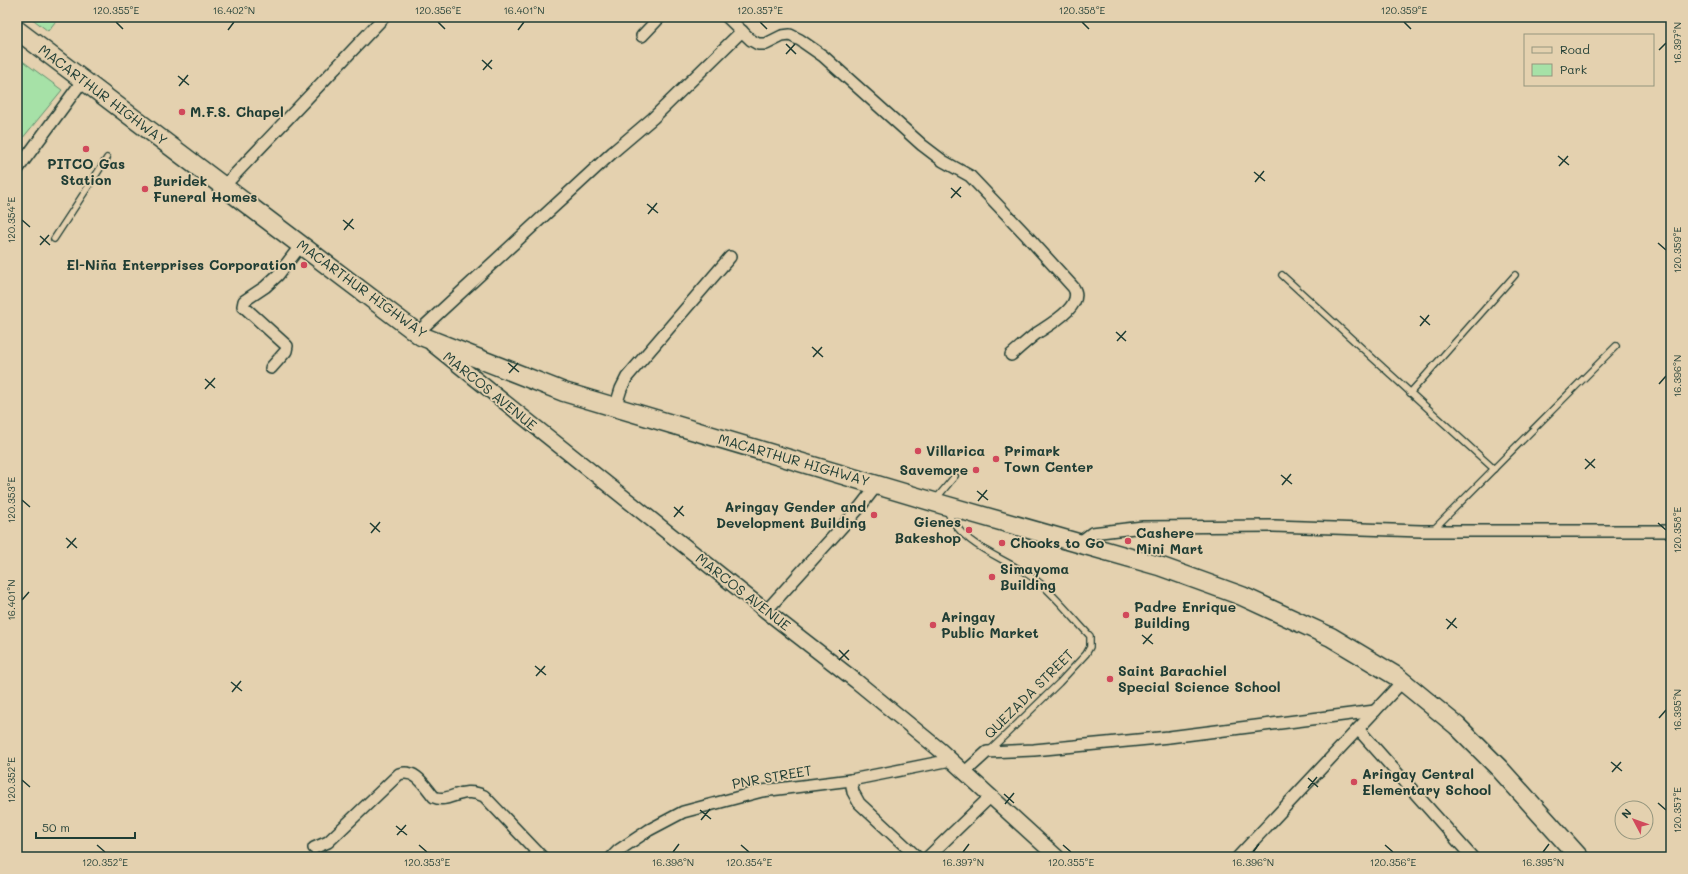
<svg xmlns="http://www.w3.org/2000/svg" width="1688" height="874" viewBox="0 0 1688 874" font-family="Mali,sans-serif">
  <rect width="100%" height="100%" fill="#e4d1af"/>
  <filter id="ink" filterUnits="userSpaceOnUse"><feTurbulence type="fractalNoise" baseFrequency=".025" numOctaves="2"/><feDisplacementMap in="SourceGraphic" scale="8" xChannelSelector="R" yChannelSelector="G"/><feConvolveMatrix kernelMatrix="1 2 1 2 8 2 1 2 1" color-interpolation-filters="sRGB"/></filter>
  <g filter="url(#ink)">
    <g fill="#a6e1a7" stroke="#628f6e">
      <path d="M30,17H59L48,31Z"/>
      <path d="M17,57L62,90L17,145Z"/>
    </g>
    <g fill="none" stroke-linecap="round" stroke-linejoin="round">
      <g stroke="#1f3d34" stroke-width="8">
        <g id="service">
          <path d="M54,239L107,158"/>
          <path d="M1282,275L1494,469"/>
          <path d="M1410,393L1515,275"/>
          <path d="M935,500L955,476"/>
          <path d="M946,509C963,550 1008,557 1040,583C1058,599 1074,619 1090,636V647L1086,654L1059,683L989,751"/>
          <path d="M1432,531L1616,346"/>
        </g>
      </g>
      <g stroke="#1f3d34" stroke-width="14">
        <g id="minor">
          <path d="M727,17L751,40L758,44H766L782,36L790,35L800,40L823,56L922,145L943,161L970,176L1027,236L1073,287C1086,305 1049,325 1037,333C1028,340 1019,348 1011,355"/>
          <path d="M642,36L660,17"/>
          <path d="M17,170L83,80"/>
          <path d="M224,186L384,17"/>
          <path d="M417,333L613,152L653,118L742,31"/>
          <path d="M271,368L286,351L287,346L243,306L244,301L265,287L278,275L301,245"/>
          <path d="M615,408L621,389L627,377L730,257"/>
          <path d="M1079,543L1092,533L1143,527L1274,526L1421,531H1671"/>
          <path d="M766,611L860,507L877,485"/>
          <path d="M1358,729L1472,857"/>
          <path d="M965,772L987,752L1034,750L1169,737L1375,711"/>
          <path d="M851,780L853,792L859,803L917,857"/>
          <path d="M314,848L328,842L399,774C416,769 424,785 434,797C449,804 461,785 484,796L542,857"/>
          <path d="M612,857L619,850L649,830L683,812L762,791L851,780L951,760"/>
          <path d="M928,857L991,796"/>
          <path d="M1238,857L1402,682"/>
        </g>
      </g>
      <g stroke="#1f3d34" stroke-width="17">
        <path id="tertiary" d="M432,344L766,611L856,681L940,750L1057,857"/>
      </g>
      <g stroke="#1f3d34" stroke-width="21">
        <path id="trunk" d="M17,30L421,336L564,392L944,505L1159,566L1242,596L1331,637L1396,676L1457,726L1499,768L1579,857"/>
      </g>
      <use href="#service" stroke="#e4d1af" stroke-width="5.5"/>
      <use href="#minor" stroke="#e4d1af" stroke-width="11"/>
      <use href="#tertiary" stroke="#e4d1af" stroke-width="14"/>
      <use href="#trunk" stroke="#e4d1af" stroke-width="18"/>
    </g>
  </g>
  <path fill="none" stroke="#1f3d34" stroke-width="1.5" d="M116,22L123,29M438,22L445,29M760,22L767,29M1082,22L1089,29M1404,22L1411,29M228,30L234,22M518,30L524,22M786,44L796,54M1659,50L1666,43M786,54L795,44M482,60L492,69M483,70L492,60M178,76L189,85M179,86L188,75M1558,156L1569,165M1559,166L1568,156M1254,172L1265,181M1255,182L1264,171M951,188L961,197M951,198L961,187M647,204L658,213M648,214L657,203M22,220L30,227M343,220L354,229M344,230L353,219M40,236L50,245M1658,243L1666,250M40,245L49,235M1420,316L1430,325M1420,326L1429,315M1116,332L1126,341M1117,341L1126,331M812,347L823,357M813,357L822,347M508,363L519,372M509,373L518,363M205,379L215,388M1659,384L1666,376M205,389L215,378M1585,459L1595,468M1585,469L1595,459M1281,475L1292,484M1282,485L1291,474M977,491L988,500M22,500L30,507M978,501L987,490M674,507L684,516M674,517L683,506M370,523L380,532M1658,523L1666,530M371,533L380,522M66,538L77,548M67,548L76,538M22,600L29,592M1446,619L1457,628M1447,629L1456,618M1142,635L1153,644M1143,644L1152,634M839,650L849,660M839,660L849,650M535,666L546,675M536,676L545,666M231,682L242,691M232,692L241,681M1659,718L1666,710M1611,762L1622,771M1612,772L1621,762M1308,778L1318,787M22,780L30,787M1308,788L1317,777M1004,794L1014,803M1658,803L1666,810M1005,804L1014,793M700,810L711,819M701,820L710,809M396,826L407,835M397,835L406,825M97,845L105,852M419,845L427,852M741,845L749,852M1063,845L1071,852M1385,845L1393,852M673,852L679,844M963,852L969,844M1253,852L1259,844M1543,852L1549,844"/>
  <g fill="#d1495b" stroke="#e4d1af" stroke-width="1.5">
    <circle cx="182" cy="112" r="4"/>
    <circle cx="86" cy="149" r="4"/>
    <circle cx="145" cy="189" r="4"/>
    <circle cx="304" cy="265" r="4"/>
    <circle cx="918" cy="451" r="4"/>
    <circle cx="996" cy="459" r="4"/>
    <circle cx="976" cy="470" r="4"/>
    <circle cx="874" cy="515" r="4"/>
    <circle cx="969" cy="530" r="4"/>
    <circle cx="1128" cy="541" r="4"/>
    <circle cx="1002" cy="543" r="4"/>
    <circle cx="992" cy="577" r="4"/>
    <circle cx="1126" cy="615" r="4"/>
    <circle cx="933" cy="625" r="4"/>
    <circle cx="1110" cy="679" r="4"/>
    <circle cx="1354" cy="782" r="4"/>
  </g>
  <g text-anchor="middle" stroke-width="3.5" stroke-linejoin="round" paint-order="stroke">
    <g font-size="14" fill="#1f3d34" stroke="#e4d1af">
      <text transform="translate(103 95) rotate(37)" y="5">MACARTHUR HIGHWAY</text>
      <text transform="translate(362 289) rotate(36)" y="5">MACARTHUR HIGHWAY</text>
      <text transform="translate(490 391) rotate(39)" y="5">MARCOS AVENUE</text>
      <text transform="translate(794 460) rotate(16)" y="5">MACARTHUR HIGHWAY</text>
      <text transform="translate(743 592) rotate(38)" y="5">MARCOS AVENUE</text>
      <text transform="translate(1029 694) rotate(-45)" y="5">QUEZADA STREET</text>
      <text transform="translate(772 777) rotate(-10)" y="5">PNR STREET</text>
    </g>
    <g font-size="14" font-weight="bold" fill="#1f3d34" stroke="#e4d1af" text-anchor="start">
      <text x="190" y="117">M.F.S. Chapel</text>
      <text x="86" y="169" text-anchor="middle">PITCO Gas<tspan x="86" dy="16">Station</tspan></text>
      <text x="153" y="186">Buridek<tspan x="153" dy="16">Funeral Homes</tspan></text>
      <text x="296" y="270" text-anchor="end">El-Niña Enterprises Corporation</text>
      <text x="926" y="456">Villarica</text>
      <text x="1004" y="456">Primark<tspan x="1004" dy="16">Town Center</tspan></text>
      <text x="968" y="475" text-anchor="end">Savemore</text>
      <text x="866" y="512" text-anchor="end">Aringay Gender and<tspan x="866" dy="16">Development Building</tspan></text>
      <text x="961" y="527" text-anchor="end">Gienes<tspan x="961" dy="16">Bakeshop</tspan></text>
      <text x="1136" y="538">Cashere<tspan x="1136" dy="16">Mini Mart</tspan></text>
      <text x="1010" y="548">Chooks to Go</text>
      <text x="1000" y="574">Simayoma<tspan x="1000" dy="16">Building</tspan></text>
      <text x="1134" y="612">Padre Enrique<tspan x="1134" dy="16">Building</tspan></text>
      <text x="941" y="622">Aringay<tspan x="941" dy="16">Public Market</tspan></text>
      <text x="1118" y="676">Saint Barachiel<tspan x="1118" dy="16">Special Science School</tspan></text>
      <text x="1362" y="779">Aringay Central<tspan x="1362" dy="16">Elementary School</tspan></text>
    </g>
  </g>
  <rect width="1688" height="874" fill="none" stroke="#e4d1af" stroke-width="44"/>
  <rect x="1524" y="34" width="130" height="52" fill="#e4d1af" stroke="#95967e"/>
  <rect x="1532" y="47" width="20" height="6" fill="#e4d1af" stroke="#95967e"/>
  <text x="1560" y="54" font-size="12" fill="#1f3d34">Road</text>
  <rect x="1532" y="64" width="20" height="12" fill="#a6e1a7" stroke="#95967e"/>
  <text x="1560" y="74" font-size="12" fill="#1f3d34">Park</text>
  <g transform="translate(1634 820) rotate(311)"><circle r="19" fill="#e4d1af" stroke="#95967e"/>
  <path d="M0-3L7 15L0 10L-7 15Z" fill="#d1495b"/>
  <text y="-6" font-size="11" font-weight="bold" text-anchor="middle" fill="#1f3d34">N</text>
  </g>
  <path d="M36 832v6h99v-6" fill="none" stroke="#1f3d34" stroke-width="2"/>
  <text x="42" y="832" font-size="12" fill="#1f3d34" stroke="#e4d1af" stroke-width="3" paint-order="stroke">50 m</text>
  <rect x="22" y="22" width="1644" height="830" fill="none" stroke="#1f3d34" stroke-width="1.5"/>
  <g font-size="10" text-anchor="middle" fill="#1f3d34">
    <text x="116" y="14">120.355°E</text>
    <text x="234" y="14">16.402°N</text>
    <text x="438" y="14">120.356°E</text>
    <text x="524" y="14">16.401°N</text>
    <text x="760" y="14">120.357°E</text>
    <text x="1082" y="14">120.358°E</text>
    <text x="1404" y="14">120.359°E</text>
    <text transform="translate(1677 43) rotate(-90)" y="4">16.397°N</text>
    <text transform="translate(11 220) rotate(-90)" y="4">120.354°E</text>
    <text transform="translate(1677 250) rotate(-90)" y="4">120.359°E</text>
    <text transform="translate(1677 376) rotate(-90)" y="4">16.396°N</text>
    <text transform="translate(11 500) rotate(-90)" y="4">120.353°E</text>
    <text transform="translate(1677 530) rotate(-90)" y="4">120.358°E</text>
    <text transform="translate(11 600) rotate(-90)" y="4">16.401°N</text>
    <text transform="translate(1677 710) rotate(-90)" y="4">16.395°N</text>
    <text transform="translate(11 780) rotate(-90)" y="4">120.352°E</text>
    <text transform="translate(1677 810) rotate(-90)" y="4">120.357°E</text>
    <text x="105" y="866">120.352°E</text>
    <text x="427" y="866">120.353°E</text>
    <text x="673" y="866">16.398°N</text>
    <text x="749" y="866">120.354°E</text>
    <text x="963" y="866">16.397°N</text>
    <text x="1071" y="866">120.355°E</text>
    <text x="1253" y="866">16.396°N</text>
    <text x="1393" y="866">120.356°E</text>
    <text x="1543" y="866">16.395°N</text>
  </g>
</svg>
